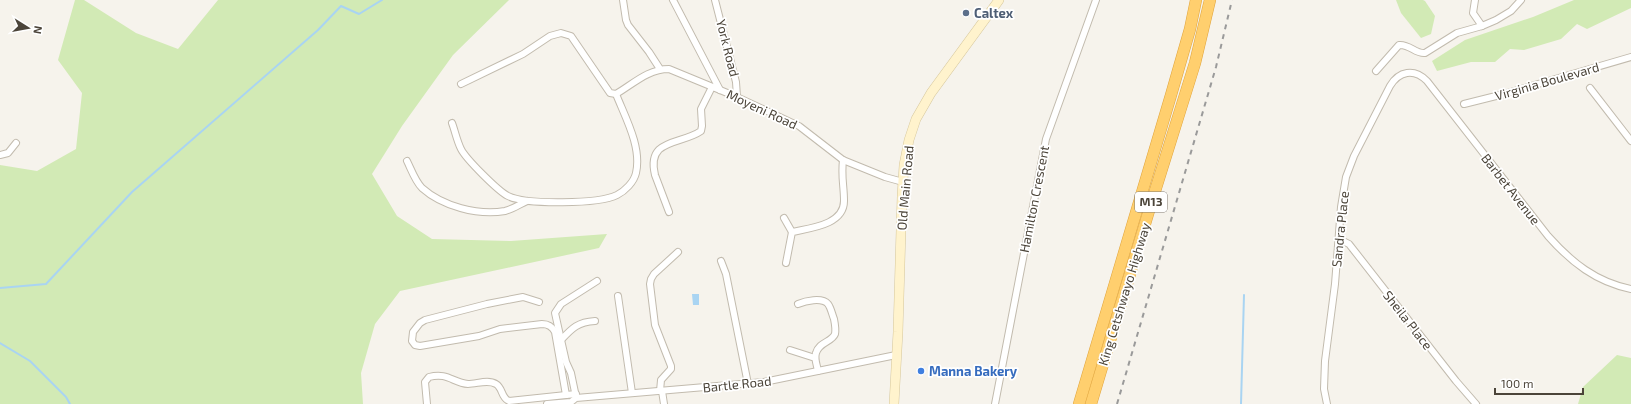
<svg xmlns="http://www.w3.org/2000/svg" width="1631" height="404" viewBox="0 0 1631 404" font-family="'Exo 2',sans-serif">
  <rect width="100%" height="100%" fill="#f6f3ec"/>
  <g fill="#d2eab5">
    <path d="M75,0H84L136,33L178,49L218,0H509L453,55L402,126L372,174L397,216L432,239L511,241L607,234L599,248L400,291L375,324L361,373L363,404H0V165L37,171L76,149L82,93L58,60Z"/>
    <path d="M1396,0H1423L1425,1L1435,16L1431,34L1421,38L1401,13Z"/>
    <path d="M1574,0H1631V8L1587,29L1577,24L1561,39L1524,50L1510,49L1495,62H1471L1437,71L1432,61L1465,40L1533,17Z"/>
    <path d="M1617,355L1631,358V404H1578L1583,387Z"/>
  </g>
  <path fill="#a9d4f2" d="M692,294H699V305H693Z"/>
  <g fill="none" stroke-linecap="round" stroke-linejoin="round">
    <g stroke="#a9d4f2" stroke-width="2">
      <path d="M0,288L46,284L132,192L318,30L341,6L359,14L382,0"/>
      <path d="M0,343L30,361L66,397L70,404"/>
      <path d="M1241,404L1244,295"/>
    </g>
    <g stroke="#c2bbae" stroke-width="8">
      <g id="street">
        <path d="M623,0L626,20L628,25L649,52L660,69"/>
        <path d="M673,0L720,90"/>
        <path d="M715,0L736,82L737,97"/>
        <path d="M1475,0L1473,13L1482,26"/>
        <path d="M1376,71L1399,45C1410,44 1415,54 1425,53L1457,33L1482,26L1496,20L1511,11L1521,0"/>
        <path d="M461,84L523,54L550,36L561,33L571,36L610,93L616,94C633,84 648,69 669,69L737,97L799,126L843,160L885,177L903,182"/>
        <path d="M1590,88L1631,141"/>
        <path d="M1464,104L1504,94L1631,57"/>
        <path d="M452,123C455,131 457,141 461,149C466,159 498,191 508,196C526,205 599,204 617,195C625,191 634,182 636,173C642,147 625,117 616,94"/>
        <path d="M0,155L8,153L16,143"/>
        <path d="M407,161C411,169 415,181 422,188C442,206 478,216 505,211C513,209 520,204 527,201"/>
        <path d="M669,212L655,175C646,138 681,145 701,131L702,126L701,109L712,87"/>
        <path d="M784,218L792,232"/>
        <path d="M1339,239L1349,244L1456,381L1476,404"/>
        <path d="M721,261L726,274L748,384"/>
        <path d="M786,263L792,232C810,228 844,225 844,201C844,185 841,177 843,160"/>
        <path d="M618,296L632,393"/>
        <path d="M539,302L523,297L487,304L425,320L420,323L413,332L412,341L415,345L420,346L479,336L500,329L542,324C548,324 552,326 555,332L566,395L576,394"/>
        <path d="M798,304C805,301 822,297 828,304C831,308 832,314 834,319C835,324 836,329 835,334C832,342 819,342 816,353C814,359 817,365 818,371"/>
        <path d="M561,340C572,328 578,322 595,321"/>
        <path d="M790,350L815,358"/>
        <path d="M660,391L661,380L671,369V366L655,325L650,284L651,279L654,274L678,252"/>
        <path d="M662,391L664,404"/>
        <path d="M576,397L571,373L566,362L561,340L555,313L561,304L597,281"/>
        <path d="M427,404L425,382L429,377C448,372 453,383 468,384C477,384 488,379 496,384C503,388 501,398 509,401L566,395"/>
        <path d="M547,404L571,402L576,398L764,382L896,355"/>
        <path d="M995,404L1046,139L1096,0"/>
        <path d="M1327,404L1324,389L1325,361L1335,284L1341,207L1346,177L1354,156L1390,86C1399,71 1414,68 1427,81L1548,236C1571,262 1596,282 1631,289"/>
      </g>
    </g>
    <g stroke="#d6c79b" stroke-width="10">
      <path id="secondary" d="M894,404L898,332L902,196L904,165L909,140L916,119L931,93L999,0"/>
    </g>
    <g stroke="#e0a43c" stroke-width="12">
      <g id="highway">
        <path d="M1079,404L1171,95L1190,29L1196,0"/>
        <path d="M1091,404L1151,204L1195,63L1210,0"/>
      </g>
    </g>
    <use href="#street" stroke="#fff" stroke-width="6"/>
    <use href="#secondary" stroke="#fff3cd" stroke-width="9"/>
    <use href="#highway" stroke="#ffcf6e" stroke-width="11"/>
    <path stroke="#9a9a9a" stroke-width="2" stroke-dasharray="5 5" stroke-linecap="butt" d="M1117,404L1216,67L1232,0"/>
  </g>
  <circle fill="#5c6f8a" stroke="#fff" stroke-width="1.5" cx="966" cy="13" r="4"/>
  <circle fill="#3f7fe0" stroke="#fff" stroke-width="1.5" cx="921" cy="371" r="4"/>
  <g text-anchor="middle" stroke-width="3.5" stroke-linejoin="round" paint-order="stroke">
    <rect fill="#fff" stroke="#817c74" stroke-width="1" x="1135" y="192" width="32" height="20" rx="3"/>
    <g font-size="12" font-weight="bold" fill="#4b4439">
      <text x="1151" y="206">M13</text>
    </g>
    <g font-size="13" font-weight="bold" fill="#4e5e75" stroke="#fff" text-anchor="start">
      <text x="974" y="18">Caltex</text>
    </g>
    <g font-size="13" fill="#4b4439" stroke="#fff">
      <text transform="translate(728 48) rotate(76)" y="5">York Road</text>
      <text transform="translate(1547 81) rotate(-16)" y="5">Virginia Boulevard</text>
      <text transform="translate(762 109) rotate(25)" y="5">Moyeni Road</text>
      <text transform="translate(905 188) rotate(-85)" y="5">Old Main Road</text>
      <text transform="translate(1511 189) rotate(52)" y="5">Barbet Avenue</text>
      <text transform="translate(1034 199) rotate(-79)" y="5">Hamilton Crescent</text>
      <text transform="translate(1340 229) rotate(-84)" y="5">Sandra Place</text>
      <text transform="translate(1124 294) rotate(-73)" y="5">King Cetshwayo Highway</text>
      <text transform="translate(1408 320) rotate(52)" y="5">Sheila Place</text>
      <text transform="translate(737 384) rotate(-6)" y="5">Bartle Road</text>
    </g>
    <g font-size="13" font-weight="bold" fill="#366cbe" stroke="#fff" text-anchor="start">
      <text x="929" y="376">Manna Bakery</text>
    </g>
  </g>
  <g transform="translate(28 28) rotate(101)" stroke="#ffffff" stroke-width="3" paint-order="stroke">
  <path d="M0-3L7 15L0 10L-7 15Z" fill="#4b4439"/>
  <text y="-6" font-size="11" font-weight="bold" text-anchor="middle" fill="#4b4439">N</text>
  </g>
  <path d="M1495 388v6h88v-6" fill="none" stroke="#4b4439" stroke-width="2"/>
  <text x="1501" y="388" font-size="12" fill="#4b4439" stroke="#ffffff" stroke-width="3" paint-order="stroke">100 m</text>
</svg>
